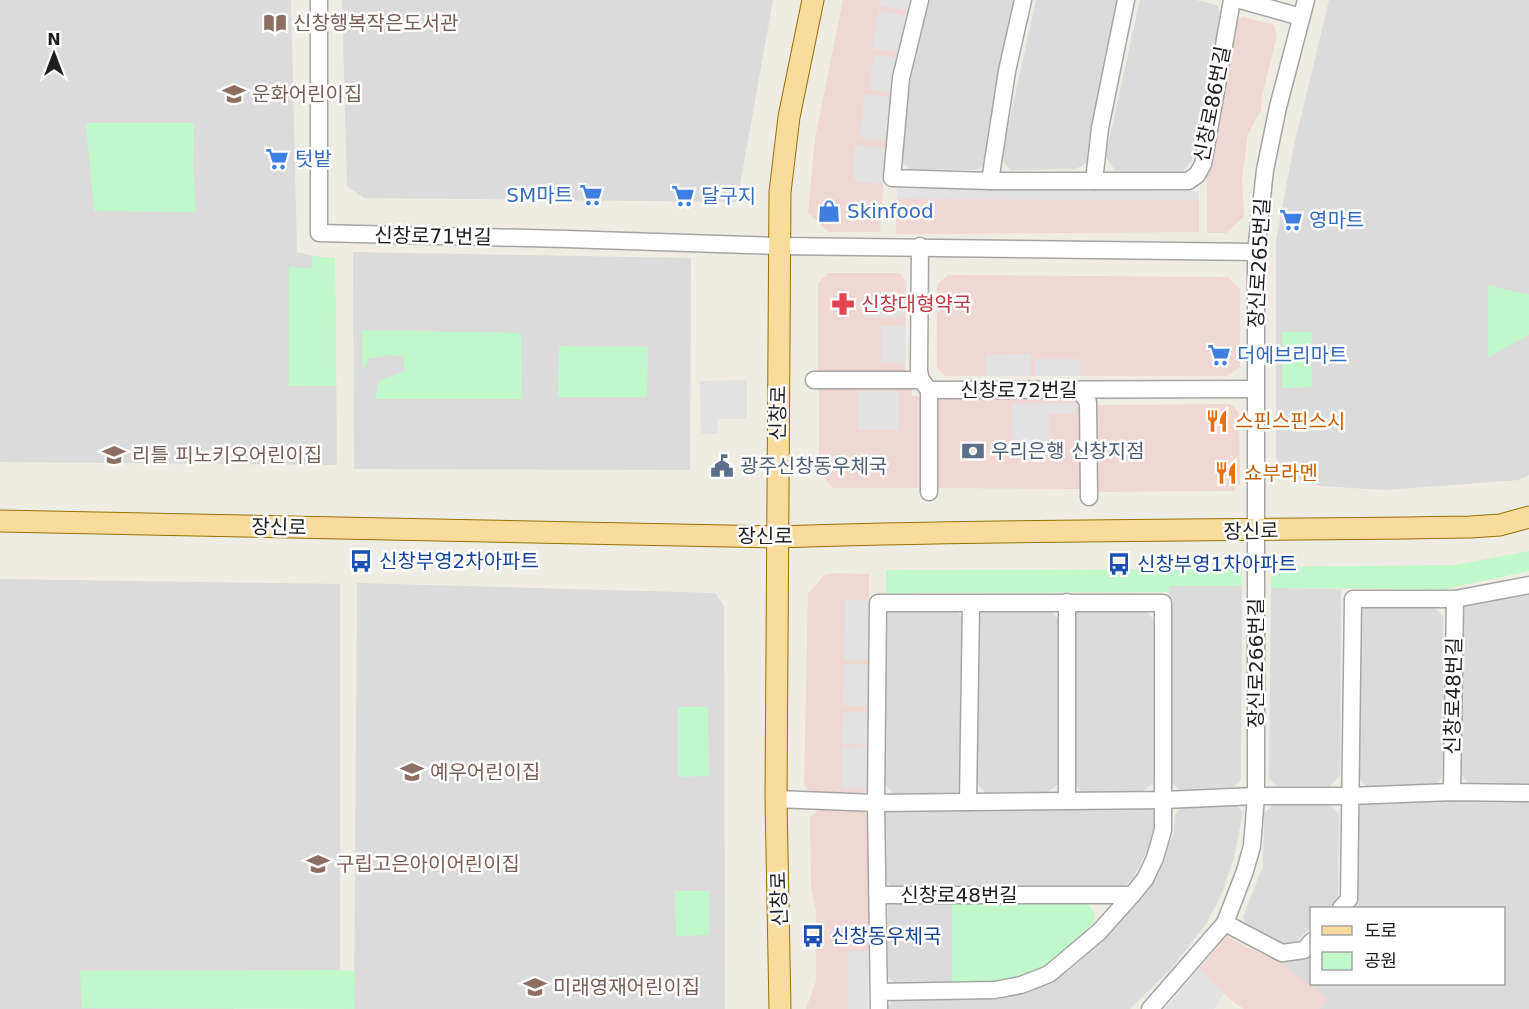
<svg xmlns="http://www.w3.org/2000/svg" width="1529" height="1009" viewBox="0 0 1529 1009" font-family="'DejaVu Sans','Noto Sans KR',sans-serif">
  <rect width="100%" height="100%" fill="#efece4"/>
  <g fill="#dcdbdb">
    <path d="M0,0H291L297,252L312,256L335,258L337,465L0,462Z"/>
    <path d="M342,0H773L737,202L364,198L347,186Z"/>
    <path d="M929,0H1015L987,134L986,162L978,170L910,169L899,159L910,81Z"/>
    <path d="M1036,0H1120L1088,162L1076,169L1010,170L1001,159Z"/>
    <path d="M1140,0H1196L1217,5L1222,17L1192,160L1183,171H1116L1108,161L1106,154Z"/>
    <path d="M1329,0H1529V475L1519,480L1385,490L1319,486L1288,477L1276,458V241L1293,150Z"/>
    <path d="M353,252L691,258L690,470L354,469Z"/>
    <path d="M0,579L340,584V970L234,971V1009H0Z"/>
    <path d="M357,583L715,593L724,606L725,1009H354Z"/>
    <path d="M1169,586H1242L1241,780L1233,788L1179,789L1168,780Z"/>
    <path d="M1271,588L1341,589L1340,775L1330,786H1277L1269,779Z"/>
    <path d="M1529,590V786H1470L1457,769L1459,611L1466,602Z"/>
    <path d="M1080,607H1143L1153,619V783L1143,791L1082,793L1072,782L1074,613Z"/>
    <path d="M986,608H1048L1059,620V783L1048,792H985L975,782L976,615Z"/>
    <path d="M1364,608H1435L1443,616L1444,775L1435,786H1366L1355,773L1357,616Z"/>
    <path d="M893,609H955L963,618V787L955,793H892L883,782L884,616Z"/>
    <path d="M1450,800L1529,801V1009H1319L1326,1000L1278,960L1311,949L1312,984H1504V908H1348L1355,806L1359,803Z"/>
    <path d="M1232,802L1243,812L1234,857L1222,893L1207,923L1169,971L1130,1009H886L893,1000L1001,998L1030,988L1053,976L1163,858L1174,832L1175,815L1185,804Z"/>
    <path d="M1274,804H1329L1339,814L1338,900L1330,908H1312L1311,927L1293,945L1264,938L1248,928L1243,917L1263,866L1264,813Z"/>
    <path d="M892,806H1149L1154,811L1153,840L1132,880L1123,887L894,889L883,878L884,812Z"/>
    <path d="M892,901L952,902V984L896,985L887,975L888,906Z"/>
  </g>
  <g fill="#efd7d3">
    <path d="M843,0H910L905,16L900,52L897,58L891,97L886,141L880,232H829L808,213L815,138Z"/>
    <path d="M1244,17L1274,25L1277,36L1262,95L1261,110L1248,134L1242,178L1244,216L1226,233H1207V172L1236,20Z"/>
    <path d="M897,189L1199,191V232L896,234Z"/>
    <path d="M828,273H899L906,282L905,377H818V283Z"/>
    <path d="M948,275L1228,277L1240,289V367L1226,376H945L937,368V285Z"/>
    <path d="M819,383H912V396L924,397V488H833L819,473Z"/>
    <path d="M937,397L1081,398V489L936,488Z"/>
    <path d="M1231,404L1239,413L1240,484L1233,491L1093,492V405Z"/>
    <path d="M832,573L869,574V789L856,797L816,796L804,786L808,594L823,576Z"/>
    <path d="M818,810H862L869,816L868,1009H806L816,981V911L811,886L810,817Z"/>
    <path d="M1227,936L1245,947L1278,960L1327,999L1319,1009H1244L1231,1000L1199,969Z"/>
  </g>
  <g fill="#c1f8cb">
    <path d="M86,123H194L193,166L196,212L94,211Z"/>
    <path d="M312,256L335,258L336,386H289V267L312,268Z"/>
    <path d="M1488,285L1529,295V335L1488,357Z"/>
    <path d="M362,330L521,333L522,399H375L379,381L405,371L403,356L388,355L368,359L362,372Z"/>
    <path d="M1282,332H1312V387L1282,388Z"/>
    <path d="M559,346L648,347L647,397H558Z"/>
    <path d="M1529,551V571L1446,589L1271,588V567L1455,565Z"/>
    <path d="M1242,569V586H1169V592L886,593V570Z"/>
    <path d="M708,707L709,776L678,777V707Z"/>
    <path d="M675,891H709V935L676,936Z"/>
    <path d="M952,902L1088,904L1095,914L1094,924L1045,968L1007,981L952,984Z"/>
    <path d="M340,970L355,971L354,1009L82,1008L80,971Z"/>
  </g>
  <g fill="#e2e2e2">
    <path d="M881,0H910L908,11L880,5Z"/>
    <path d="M878,10L905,16L900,52L872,49Z"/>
    <path d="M874,55L897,58L892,92L869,90Z"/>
    <path d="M865,94L891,97L886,141L859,138Z"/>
    <path d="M854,146L886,148L882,184L853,181Z"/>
    <path d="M897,189L1199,191V200L897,199Z"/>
    <path d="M865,302H903V317L865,318Z"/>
    <path d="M881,326H906L905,363H881Z"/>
    <path d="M1031,354V376H986V355Z"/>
    <rect x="1035" y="359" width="45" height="17"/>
    <path d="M747,380V419H718L717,434L701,433L700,381Z"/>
    <rect x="858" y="391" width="41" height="39"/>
    <path d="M1012,403H1076V414H1049V447H1011Z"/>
    <path d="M845,600H869V660H844Z"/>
    <path d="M844,664H869L868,706H843Z"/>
    <path d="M843,712H869V745L842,744Z"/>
    <path d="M842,747H869V789L842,788Z"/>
    <rect x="848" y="951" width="20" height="58"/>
    <path d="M1199,969L1224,993L1214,1009H1165Z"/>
  </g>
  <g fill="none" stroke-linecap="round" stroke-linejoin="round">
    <g stroke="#a5a5a5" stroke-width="19">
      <g id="minor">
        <path d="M319,0V233L566,239L780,246L1256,252"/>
        <path d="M920,0L901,78L892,178L990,181H1188L1197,175L1203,164L1232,0"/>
        <path d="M1240,0L1301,17"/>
        <path d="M990,181L1007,71L1023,0"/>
        <path d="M1094,181L1100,128L1126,0"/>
        <path d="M920,246L919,371L921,380L929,390L1256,389"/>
        <path d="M814,380H921"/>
        <path d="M929,390V492"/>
        <path d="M1079,390L1088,402L1089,497"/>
        <path d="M1067,602V800"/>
        <path d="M1452,792L1455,599"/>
        <path d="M776,799L876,803L968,802L1164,800L1256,796H1350L1452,792L1529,793"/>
        <path d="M968,802L971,604"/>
        <path d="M878,895H1132"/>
        <path d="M1341,908L1349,899L1353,599H1455L1529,585"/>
        <path d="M1225,923L1282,953L1304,950L1312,941"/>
        <path d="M879,1009L876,803L878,603H1163V830L1155,858L1145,879L1132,895L1099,932L1049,974L1021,985L995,990L879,992"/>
        <path d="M1150,1009L1225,923L1245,871L1252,846L1256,796V252L1265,170L1278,107L1306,0"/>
      </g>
    </g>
    <g stroke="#957202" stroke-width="23">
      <g id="major">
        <path d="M0,521L776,537C1007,529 1239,531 1470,527L1500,525L1529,517"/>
        <path d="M780,1009L776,799L780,192L789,117L813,0"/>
      </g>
    </g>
    <use href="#minor" stroke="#fff" stroke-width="16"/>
    <use href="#major" stroke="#fadb9e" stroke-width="21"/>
  </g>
  <defs>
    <g id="library-bare" transform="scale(1.8)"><path d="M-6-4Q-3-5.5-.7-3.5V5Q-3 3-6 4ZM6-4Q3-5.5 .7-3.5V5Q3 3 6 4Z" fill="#8d6e63" stroke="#fff" stroke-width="2.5" paint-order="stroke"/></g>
    <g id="school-bare" transform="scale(1.8)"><path d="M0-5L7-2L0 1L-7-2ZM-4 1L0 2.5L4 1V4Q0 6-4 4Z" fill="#8d6e63" stroke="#fff" stroke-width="2.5" paint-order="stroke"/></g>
    <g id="supermarket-bare" transform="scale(1.8)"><path d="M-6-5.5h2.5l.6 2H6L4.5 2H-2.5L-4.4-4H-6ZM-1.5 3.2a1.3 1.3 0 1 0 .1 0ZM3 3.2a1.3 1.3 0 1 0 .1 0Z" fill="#3f7fe0" stroke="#fff" stroke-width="2.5" paint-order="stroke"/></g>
    <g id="shop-bare" transform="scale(1.8)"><path d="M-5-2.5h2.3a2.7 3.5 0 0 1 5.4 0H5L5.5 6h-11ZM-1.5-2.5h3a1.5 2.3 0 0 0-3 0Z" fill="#3f7fe0" stroke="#fff" stroke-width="2.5" paint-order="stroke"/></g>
    <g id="pharmacy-bare" transform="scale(1.8)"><path d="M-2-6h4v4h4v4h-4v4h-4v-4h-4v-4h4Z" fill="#e0444e" stroke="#fff" stroke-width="2.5" paint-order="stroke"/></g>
    <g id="restaurant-bare" transform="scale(1.8)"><path d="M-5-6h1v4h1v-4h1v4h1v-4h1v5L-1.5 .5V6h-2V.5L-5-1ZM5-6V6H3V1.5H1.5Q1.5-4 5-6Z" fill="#e8710a" stroke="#fff" stroke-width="2.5" paint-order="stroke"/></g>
    <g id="bank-bare" transform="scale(1.8)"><path d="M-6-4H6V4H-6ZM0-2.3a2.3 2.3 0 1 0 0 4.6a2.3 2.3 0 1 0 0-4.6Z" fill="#5c6f8a" stroke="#fff" stroke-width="2.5" paint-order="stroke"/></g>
    <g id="civic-bare" transform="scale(1.8)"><path d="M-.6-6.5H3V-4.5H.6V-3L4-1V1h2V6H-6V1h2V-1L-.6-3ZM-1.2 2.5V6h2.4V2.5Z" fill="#5c6f8a" stroke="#fff" stroke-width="2.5" paint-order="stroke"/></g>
    <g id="bus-bare" transform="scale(1.8)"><path d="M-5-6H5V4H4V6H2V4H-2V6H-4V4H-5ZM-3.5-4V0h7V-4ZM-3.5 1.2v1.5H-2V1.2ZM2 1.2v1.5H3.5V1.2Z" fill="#1a4fb4" stroke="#fff" stroke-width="2.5" paint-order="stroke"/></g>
  </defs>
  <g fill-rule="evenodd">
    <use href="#library-bare" x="275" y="23"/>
    <use href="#school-bare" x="234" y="94"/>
    <use href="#supermarket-bare" x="277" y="159"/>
    <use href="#supermarket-bare" x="591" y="195"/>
    <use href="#supermarket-bare" x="683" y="196"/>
    <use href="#shop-bare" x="829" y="211"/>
    <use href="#supermarket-bare" x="1291" y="220"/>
    <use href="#pharmacy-bare" x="843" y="304"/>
    <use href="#supermarket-bare" x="1219" y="355"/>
    <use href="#restaurant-bare" x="1217" y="421"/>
    <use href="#bank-bare" x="973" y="451"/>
    <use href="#school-bare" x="114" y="455"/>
    <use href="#civic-bare" x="722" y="466"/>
    <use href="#restaurant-bare" x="1226" y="473"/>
    <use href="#bus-bare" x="361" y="561"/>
    <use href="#bus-bare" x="1119" y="564"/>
    <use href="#school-bare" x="412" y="772"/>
    <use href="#school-bare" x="318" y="864"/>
    <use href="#bus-bare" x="813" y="936"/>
    <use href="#school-bare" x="535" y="987"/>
  </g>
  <g text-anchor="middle" stroke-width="5" stroke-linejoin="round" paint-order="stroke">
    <g font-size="20" fill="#785e54" stroke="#fff" text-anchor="start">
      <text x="293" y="30">신창행복작은도서관</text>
      <text x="252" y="101">운화어린이집</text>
      <text x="132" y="462">리틀 피노키오어린이집</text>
      <text x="430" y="779">예우어린이집</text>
      <text x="336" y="871">구립고은아이어린이집</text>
      <text x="553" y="994">미래영재어린이집</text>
    </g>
    <g font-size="20" fill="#1e1e1e" stroke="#fff">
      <text transform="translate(1212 104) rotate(-79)" y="7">신창로86번길</text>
      <text transform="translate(433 236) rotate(1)" y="7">신창로71번길</text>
      <text transform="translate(1259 263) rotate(-87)" y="7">장신로265번길</text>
      <text x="1019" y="397">신창로72번길</text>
      <text transform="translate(778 413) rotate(-89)" y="7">신창로</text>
      <text transform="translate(279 527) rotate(1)" y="7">장신로</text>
      <text transform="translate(1251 531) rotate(-1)" y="7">장신로</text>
      <text x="765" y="543">장신로</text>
      <text transform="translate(1256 663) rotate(-90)" y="7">장신로266번길</text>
      <text transform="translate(1453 696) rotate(-89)" y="7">신창로48번길</text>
      <text x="959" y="902">신창로48번길</text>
      <text transform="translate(779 899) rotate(-92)" y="7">신창로</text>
    </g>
    <g font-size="20" fill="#366cbe" stroke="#fff" text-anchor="start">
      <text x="295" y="166">텃밭</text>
      <text x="573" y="202" text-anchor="end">SM마트</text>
      <text x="701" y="203">달구지</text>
      <text x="847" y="218">Skinfood</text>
      <text x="1309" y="227">영마트</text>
      <text x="1237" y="362">더에브리마트</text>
    </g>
    <g font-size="20" fill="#be3a42" stroke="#fff" text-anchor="start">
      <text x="861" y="311">신창대형약국</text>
    </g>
    <g font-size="20" fill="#c56008" stroke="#fff" text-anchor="start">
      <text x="1235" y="428">스핀스핀스시</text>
      <text x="1244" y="480">쇼부라멘</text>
    </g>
    <g font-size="20" fill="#4e5e75" stroke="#fff" text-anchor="start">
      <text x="991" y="458">우리은행 신창지점</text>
      <text x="740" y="473">광주신창동우체국</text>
    </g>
    <g font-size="20" fill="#164399" stroke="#fff" text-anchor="start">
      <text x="379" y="568">신창부영2차아파트</text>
      <text x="1137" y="571">신창부영1차아파트</text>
      <text x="831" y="943">신창동우체국</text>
    </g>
  </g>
  <rect x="1310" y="907" width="195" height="78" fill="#ffffff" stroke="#a5a5a5" stroke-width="1.5"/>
  <rect x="1322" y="926" width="30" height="9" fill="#fadb9e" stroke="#a5a5a5" stroke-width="1.5"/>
  <text x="1364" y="937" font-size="18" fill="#1e1e1e">도로</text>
  <rect x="1322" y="952" width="30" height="18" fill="#c1f8cb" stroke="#a5a5a5" stroke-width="1.5"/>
  <text x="1364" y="967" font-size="18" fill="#1e1e1e">공원</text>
  <g transform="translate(54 54)" stroke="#ffffff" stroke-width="4.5" paint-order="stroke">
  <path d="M0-4.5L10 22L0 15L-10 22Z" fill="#1e1e1e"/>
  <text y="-9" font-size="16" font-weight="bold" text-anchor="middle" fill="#1e1e1e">N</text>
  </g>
</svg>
